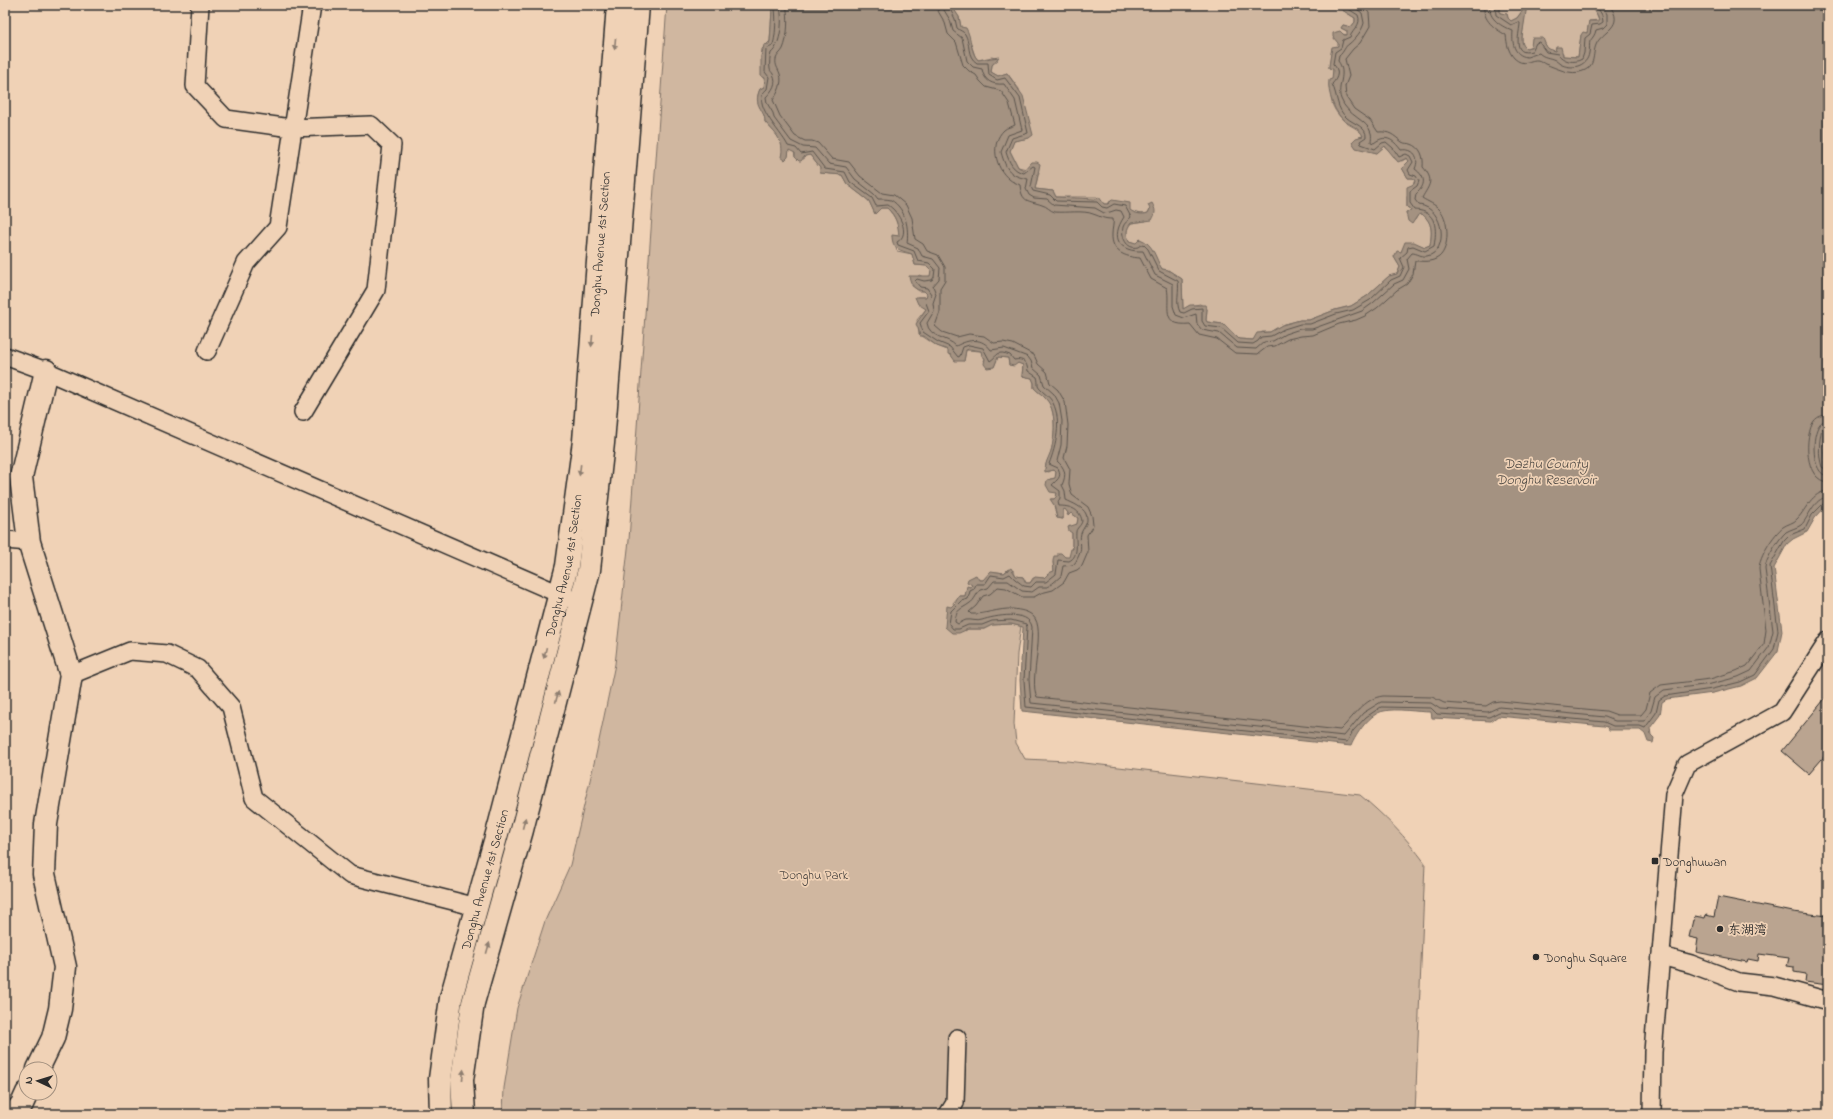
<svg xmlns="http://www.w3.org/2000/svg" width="1833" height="1119" viewBox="0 0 1833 1119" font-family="'Indie Flower','LXGW WenKai TC',sans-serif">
  <rect width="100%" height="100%" fill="#f0d2b6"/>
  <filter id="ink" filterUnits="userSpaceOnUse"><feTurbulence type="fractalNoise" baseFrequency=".025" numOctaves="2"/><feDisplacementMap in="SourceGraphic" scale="8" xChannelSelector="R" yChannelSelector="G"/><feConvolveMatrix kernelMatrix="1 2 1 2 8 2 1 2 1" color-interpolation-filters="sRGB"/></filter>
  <g filter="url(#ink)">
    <g fill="#d0b7a0" stroke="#7e7166">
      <path d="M667,5H769L772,10L770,41L762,49L761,57L765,84L764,87L760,89C753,105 765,109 765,122L776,134L783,145L785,159L788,156V150L794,151L795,157L804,159L805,156L810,155L820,168L821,173L842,175L847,184L869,201L875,214L881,208H887C896,217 898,224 900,236H892L897,251L912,254L915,265L927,266L931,270V276L924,277L919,275L912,286L919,291H924L927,294V297H917L926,309L917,320L919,334L937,346L948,350L953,358L964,361L966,350L981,351L985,358L984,361L994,367L998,357L1008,358L1009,365L1018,363L1023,365L1022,376L1032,378L1034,383V388C1038,392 1043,395 1046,399C1057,410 1055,437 1051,451C1049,458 1045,463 1045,471L1049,472L1052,470L1056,471V478L1050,479L1054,491L1057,492V497L1054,499H1051L1054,505L1057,518L1063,519V509H1065L1068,513L1067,515L1071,513L1078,518L1077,524L1072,527L1069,526L1072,533V546L1073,547L1069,558L1065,557L1061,553L1053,562L1054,571L1049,573L1044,578H1033L1030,583H1026L1023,577L1016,576L1014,571L1008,569L1004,573C990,571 992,571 983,580H979L975,575L971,587H967L965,596H959L953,603L965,631L968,629H984L992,625L1011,624L1021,626L1017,654L1014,724L1016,743L1025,759L1067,761L1360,795C1385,816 1406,837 1425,863L1415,1114H503L504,1088L517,1008L545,921L570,865L596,755L615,664L629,540Z"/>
      <path d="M951,5H1338L1339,8L1355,18V22L1351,27L1343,25L1341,28L1347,31L1348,35L1342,34L1336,40L1339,43L1338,46L1332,48L1329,68L1333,69C1334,91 1323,100 1344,121C1351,127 1359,128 1363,136L1359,137L1356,147L1377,153L1384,146L1392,153L1395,159L1402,161L1407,158L1409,161L1402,168L1408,178H1413L1415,180L1407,197V207L1410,208L1411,211L1406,212L1407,216L1415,220L1418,215L1422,214C1433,223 1432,232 1430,245L1425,247L1417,244L1404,246L1401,252L1395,255L1394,257L1400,267L1397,274L1389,276L1367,296L1351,306L1335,310L1309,320H1300L1282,325L1270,332H1262L1253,340L1239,339L1223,324L1207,322L1206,320L1207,309L1200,304L1189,306L1183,310L1182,279L1168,270L1162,269C1155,258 1142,244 1129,241C1126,234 1126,229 1131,223L1146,221L1150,209L1148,213C1136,217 1122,206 1110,201L1108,204H1104L1097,197H1056L1053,191L1035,189L1039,172L1018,167L1010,151L1014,141L1029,138L1019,89L1007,73L998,76L991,72L992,65L998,60L992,57L978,60L975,56L972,47L961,27L959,17Z"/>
      <path d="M1500,5H1593L1599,20L1589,21L1587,33L1581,35L1578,57L1563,56V53L1548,49L1544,42L1526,48C1522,45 1522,42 1522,37L1526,5L1517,18L1511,21L1508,18L1507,14L1500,13Z"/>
    </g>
    <path fill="#a49281" stroke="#74695f" d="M769,5H951L959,17L961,27L966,28C972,38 970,52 978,60L999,57L992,65L991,72L998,76L1007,73L1023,96L1033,135L1029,138L1014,141L1010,151L1018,167L1024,170L1031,162H1037L1040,164L1035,189L1053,191L1056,197L1096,199L1099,197L1104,204H1108L1112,200L1130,203V210C1135,214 1143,215 1148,213L1150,209L1148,205L1152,203C1156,210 1156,213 1152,220L1131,223C1126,229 1126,234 1129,241L1136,243L1140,239C1154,244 1155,258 1162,269L1168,270L1182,279L1183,309L1190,305H1205L1207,309L1206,320L1207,322L1223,324L1239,339L1253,340L1257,333L1270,332L1282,325L1300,320H1309L1335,310L1351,306L1367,296L1389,276L1397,274L1400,267L1394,257L1397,251L1401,252L1405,242H1414L1425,247L1430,245C1432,232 1433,223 1422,214L1418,215L1412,224L1408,221L1406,212L1411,211L1410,208L1407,207V187L1414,184L1415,181L1413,178H1408L1402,168L1409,161L1407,158L1398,162L1385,146L1377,153L1356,148L1352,142L1356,138L1363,136C1360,129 1353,126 1346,122C1335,115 1327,92 1329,80L1332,79L1333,69L1329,68V66L1332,47L1338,46V43L1333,37V33L1340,31L1344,35H1347V31L1341,28L1343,25L1351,27L1355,22V18L1339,8L1338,5H1500V13L1507,14L1508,18L1511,21L1517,18L1527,5L1522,37C1522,42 1522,45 1526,48L1531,47L1532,38H1543C1546,46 1546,49 1555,51L1556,47H1561L1563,56L1578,57L1581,35L1583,32L1587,33L1589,21H1599C1599,14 1593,11 1593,5H1828V419L1823,447L1824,458L1828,472V504L1815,518L1807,532L1793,539L1787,544L1774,568L1782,631L1778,651L1757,678L1741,686L1713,693L1667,699L1662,702L1660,715L1650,728L1651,735L1654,738L1653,743L1648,742L1645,734L1640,730H1609L1608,727L1604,726L1498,716L1491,721L1432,718L1431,712C1418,712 1396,708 1384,711C1370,713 1356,734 1351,746L1022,711L1020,680L1023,627L1011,624L992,625L984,629H968L959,633H952L945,627L947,606L951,607L955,603L959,596H965L967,586L971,587L972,585L967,582L968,579L976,575L979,580H983L991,571L1004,573L1011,568L1016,576L1023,577L1026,583H1030L1035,577L1044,578L1049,573L1054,571L1053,561L1054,556H1058V553H1061L1065,557H1069L1071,549H1073V547L1072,546V533L1069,531L1068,527L1077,524L1078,518L1071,513L1068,516V513L1065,509L1063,510V519L1057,518L1054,505L1050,499H1054L1056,497L1057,493L1050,492L1046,485L1047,480L1055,478L1056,472L1054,470L1045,472C1045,463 1048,459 1051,451C1055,437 1057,410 1046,399C1043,395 1038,392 1034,388V383L1032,378L1022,376L1023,365L1018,363L1014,366L1009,365L1008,358L998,357L994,367L987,368L984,364L985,358L982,356L981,351L969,349L966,350L964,361H955L951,355L948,354V350L937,346L924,336H920L918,328L916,324L926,309L918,304L915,297H926L927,294L924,291C914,290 911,285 909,276H930L931,270L927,266L915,265L912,254C900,250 892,250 892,235L899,236C898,224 896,216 887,208H881L875,214L869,201L847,184L842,175L820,173V168L810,155L805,156L801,161H799L795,157V153L789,150L788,157L785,160L781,157C785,141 775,133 765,122C765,108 752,107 760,89L764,87L765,78L761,76V57L764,45L769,44L770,41L772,10Z"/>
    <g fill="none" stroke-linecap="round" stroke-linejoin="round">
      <g stroke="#5b544d" stroke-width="1">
        <path d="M774,5C777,11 776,41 772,46C771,47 768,48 766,49L765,72L769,77L767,89C749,102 781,131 788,146L796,148L801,154L812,152L825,169L845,172L850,182L872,198L876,206L888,205C898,211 912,234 897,242L898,245L914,251L918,261L929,263L935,269L934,277L932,280L924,281L917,279L915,281L920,287L927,288L931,294L930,299L926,303L929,311L920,323L923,332L938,342L950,347L958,357L960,356L963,347L969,345L983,348L990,361C999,355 996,350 1010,355L1014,360C1024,358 1027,363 1028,371L1037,377C1038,380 1038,383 1038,386C1040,391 1050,396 1053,403C1062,421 1056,446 1049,464L1058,468C1063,478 1056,480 1052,485L1060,491V498L1058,502L1059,506C1068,506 1080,508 1082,521C1081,526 1076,528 1076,532C1075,541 1080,556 1069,561L1058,560L1056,574L1046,582H1036L1031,587L1024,586C1019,582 1014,579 1010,574L1004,577L991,575L985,584H976L974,589L970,591L968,599L961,601L951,611L949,624L953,629H959L968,625H982L992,621L1011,620L1026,624L1027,627L1024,680L1026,707L1347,742L1353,731L1366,717L1381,707L1431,708L1437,714L1489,717L1499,712L1604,722L1613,726H1640L1645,728L1656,713L1659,700L1665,696L1712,689L1740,682L1755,675L1774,649L1778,631L1770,566L1784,541L1790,535L1805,529L1812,515L1824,503L1828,502"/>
        <path d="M779,5C784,16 781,46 771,53C770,57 769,64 770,69C770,71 772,72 773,74C778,83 772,91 766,97L767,103L773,113L774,118L791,141L803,147L815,148L829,164L846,167L855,179L874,194L878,199C882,199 887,199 891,200C906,209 909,228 907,243L918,248L922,256L933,259L940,268L939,279L933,286L936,294L933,303L934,311L927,323C929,338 948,337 956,346C969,339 982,337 991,350L1004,348L1028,357L1031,361L1033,368L1041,375L1044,385L1054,394L1059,403L1062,421L1061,445L1057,461C1065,468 1067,474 1062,485L1065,491L1066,500C1072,503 1083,507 1086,514C1089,522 1085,525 1082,531C1078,538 1083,546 1079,555C1074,566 1075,565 1063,566L1061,576L1053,583L1047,587H1039L1032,592L1022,591L1008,581H994L988,588L980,590C977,593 974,601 970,603C961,610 956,608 955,622L958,624C960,623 963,621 966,620C971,619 977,622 982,620C994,616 1029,609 1032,627L1029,680L1031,703L1344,736L1363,713L1381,702L1431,703L1440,709L1488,712L1499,707L1605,717L1615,721H1644L1651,711L1655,697L1664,690L1711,684L1738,677L1751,671L1769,647L1773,631L1765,569C1765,560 1779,538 1786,532C1791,529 1797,528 1801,525C1809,518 1813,498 1828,497"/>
        <path d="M786,5C789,16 788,38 783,49C781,53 777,55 776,59C775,66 778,68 780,74C783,83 778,93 773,100L780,116L795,136L805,141H812L818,143L832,159L849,162L860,176L882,193L894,195L906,205L912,218L915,239L923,244L927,251L938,255L945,267V280L940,288V312L935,326L942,332L957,337L969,334L984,336L994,343L1003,342L1013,344L1034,355L1038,364L1047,372L1050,383L1058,390L1065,402L1068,425L1067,446L1064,458L1070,469L1069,484L1072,495L1088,507L1092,516L1093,525L1087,535L1088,552L1082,566L1077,570L1069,573L1064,582L1053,590L1041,593L1034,597H1022L1006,588L998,587L990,594L983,596L976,606L969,612L971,614C983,615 999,608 1013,609C1020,610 1028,611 1033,616C1047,629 1028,680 1037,697L1340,730C1353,718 1364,698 1383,696L1432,697L1444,703L1486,706L1493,702L1500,701L1606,711L1617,715H1641L1646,709L1650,693L1661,685L1710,679L1736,671L1747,666L1764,644L1766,630L1759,569C1759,557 1774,534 1783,527C1787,524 1794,523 1797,519C1807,509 1811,492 1828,491"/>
        <path d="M937,5L938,11L945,23L948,34L956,42L963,65L969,71L976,75L980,81L986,87L1001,91L1009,103L1015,125C1012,127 1007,127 1004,130C990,143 995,168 1009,179C1012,182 1017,183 1020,185C1022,203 1028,200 1042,205C1047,206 1050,211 1055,212C1066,213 1084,210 1093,214C1102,217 1103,219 1113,219C1114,223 1112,229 1112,234C1111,252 1125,257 1140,258L1151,279L1167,288C1171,305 1159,327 1190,324L1199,335L1217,339L1235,353L1258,354L1267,347L1275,346L1288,339L1301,336L1313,335L1339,324L1356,320L1365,316L1377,308L1397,290L1407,284L1413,274L1415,261C1423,261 1431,263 1439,257C1450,248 1449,220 1440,210C1435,204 1428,202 1422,198C1429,185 1435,181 1423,167C1424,157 1421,147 1411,144C1408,143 1405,144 1402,142C1393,135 1390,131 1378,132L1370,120L1354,109L1346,97L1345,86L1349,76L1345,59L1353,49L1360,43L1370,26L1369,13L1363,5"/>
        <path d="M943,5L944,10L950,20L953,31L962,38L967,61L973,67L982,69C984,81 992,85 1004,84L1015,100L1022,130L1008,135L1001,152C1006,170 1010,176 1028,179L1026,189L1029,195L1034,198L1047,199L1054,205L1095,208L1104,213L1110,212L1116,210L1121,211L1124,217C1110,238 1119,252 1143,251L1155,275L1173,284V306L1176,315L1184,318L1196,314L1197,324L1202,330L1219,333L1237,348L1256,349L1264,342L1273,341L1285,334L1300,329H1312L1362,311L1373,303L1394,284L1403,280L1409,269L1407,259L1412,253C1417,253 1421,257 1427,256C1449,252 1445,208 1419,205L1415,200L1416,194C1426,185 1426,177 1415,169C1420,157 1414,148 1401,150C1393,139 1385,134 1374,143L1371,142C1371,139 1372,136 1371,133C1368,120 1347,116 1341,99C1336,86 1348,74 1338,61L1339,56C1344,52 1345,46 1349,44C1355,39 1362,31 1364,23L1362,13L1352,5"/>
        <path d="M948,5L955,19L957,28C960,31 963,31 965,34C971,44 966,56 977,63H988L989,75L997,80L1005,78L1020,98L1028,133L1012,138L1006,152C1009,162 1013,171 1024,173L1033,166L1035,167L1031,187L1033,191L1050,195L1056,201L1097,202L1102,207L1107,208L1114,204L1125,206L1131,217C1129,220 1124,223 1123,227C1121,236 1126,250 1138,247C1139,246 1141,245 1143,244L1148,249L1159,271L1178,281C1180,291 1175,302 1180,312L1184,313L1192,309L1202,308V321L1205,326L1221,328L1238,343L1253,344L1258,341L1261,337L1271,336L1284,329L1300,324H1310L1336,314L1353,310L1370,300L1391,280L1400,276L1404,267L1400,258L1407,252L1408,247L1413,246L1425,251L1434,246C1437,229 1437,211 1415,210L1410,203V191L1417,186L1419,181L1416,176L1410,174L1408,170L1413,162L1410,156L1406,154L1399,157L1393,148L1386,142L1382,143L1375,149L1361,144L1360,141L1366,137C1367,127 1354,124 1347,118C1336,109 1338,96 1332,84C1338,78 1340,70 1333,64L1335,52L1341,48L1343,40L1350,37C1353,29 1362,25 1358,15L1342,5"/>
        <path d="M1484,5C1482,20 1495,29 1506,35C1507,44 1508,51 1514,58C1524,67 1528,60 1537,60C1540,60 1543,63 1545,64C1557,68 1570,76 1583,71C1596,66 1592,55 1596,45C1601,31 1627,27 1609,5"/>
        <path d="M1490,5C1487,19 1503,27 1513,31C1512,42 1513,55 1527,57L1539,53C1544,58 1549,57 1555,60C1557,61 1558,63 1560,64C1571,70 1587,67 1589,53C1590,49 1589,44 1590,41C1593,37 1595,35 1596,30L1603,28L1607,24V14L1602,5"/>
        <path d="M1495,5L1496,15L1511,25L1518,22L1520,23C1520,32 1511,57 1532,51L1536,43L1539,42L1546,52L1558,54C1563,61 1574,64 1582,59L1584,53L1585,38L1590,34L1592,25L1600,24L1603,22L1602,15L1596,5"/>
        <path d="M1828,415C1823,415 1818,416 1814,421C1804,435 1804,481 1828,482"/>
        <path d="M1828,421C1825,421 1822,421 1820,424C1811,434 1811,475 1828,476"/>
        <path d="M1828,426L1822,428C1819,442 1818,454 1822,467L1828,471"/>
      </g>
    </g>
    <g fill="#baa490" stroke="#2b2b2b">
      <path d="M1828,695V752L1809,774L1782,751Z"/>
      <path d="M1718,897L1793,912L1828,916V985L1805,982L1806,974L1794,972V967L1787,966L1789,958L1759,954L1758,961L1748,959L1747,962L1696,952L1698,939L1689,937L1693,920H1694L1695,916L1705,918L1706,915L1714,917Z"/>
    </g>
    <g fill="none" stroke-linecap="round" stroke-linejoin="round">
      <g stroke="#2b2b2b" stroke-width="20">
        <g id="street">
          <path d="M200,5L195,86L226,119L291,128L371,125L392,145L376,290L303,412"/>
          <path d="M207,351L246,263L278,227L312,5"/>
          <path d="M5,356L46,371L571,599"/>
          <path d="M5,540L29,542"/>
          <path d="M71,675L130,651L167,654L198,669L231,707L254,798L350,875L477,907"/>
          <path d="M1661,956L1691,964L1739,982L1774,986L1828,1001"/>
          <path d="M948,1114L955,1103L957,1038"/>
          <path d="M1652,1114L1653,1052L1674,794L1687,764L1782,712L1828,641"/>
        </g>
      </g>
      <g stroke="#2b2b2b" stroke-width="25">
        <g id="secondary">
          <path d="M38,1069L53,1038L60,1009L65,967L44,874L46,824L71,675L29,542L21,477L46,371"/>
          <path d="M14,1114L22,1104L27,1093"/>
          <path id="s1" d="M441,1114L440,1079L451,998L500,823L567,566L584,441L618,5"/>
          <path d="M464,1114L462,1080L473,1003L522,830L589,570L603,443L638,5"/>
        </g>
      </g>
      <use href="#street" stroke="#f0d2b6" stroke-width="17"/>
      <use href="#secondary" stroke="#f0d2b6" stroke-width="22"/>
    </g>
    <defs><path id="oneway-solid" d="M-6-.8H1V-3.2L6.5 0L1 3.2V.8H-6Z"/></defs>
    <g fill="#8e7e70">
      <use href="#oneway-solid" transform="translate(615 44) rotate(95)"/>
      <use href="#oneway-solid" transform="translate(592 341) rotate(95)"/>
      <use href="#oneway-solid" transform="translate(580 470) rotate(97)"/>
      <use href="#oneway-solid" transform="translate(545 653) rotate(104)"/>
      <use href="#oneway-solid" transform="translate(557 697) rotate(-75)"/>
      <use href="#oneway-solid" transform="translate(524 823) rotate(-75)"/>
      <use href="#oneway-solid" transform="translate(488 948) rotate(-74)"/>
      <use href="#oneway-solid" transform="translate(463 1075) rotate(-84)"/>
    </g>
  </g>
  <g fill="#2b2b2b" stroke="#f0d2b6" stroke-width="1.5">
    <rect x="1651" y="857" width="8" height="8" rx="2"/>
    <circle cx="1720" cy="929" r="4"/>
    <circle cx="1536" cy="957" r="4"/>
  </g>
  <g text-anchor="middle" stroke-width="3.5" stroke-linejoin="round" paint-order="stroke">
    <g font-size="13" fill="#2b2b2b" stroke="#f0d2b6">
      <text dy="5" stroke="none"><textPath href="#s1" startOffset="888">Donghu Avenue 1st Section</textPath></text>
      <text dy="5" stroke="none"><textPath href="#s1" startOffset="564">Donghu Avenue 1st Section</textPath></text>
      <text dy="5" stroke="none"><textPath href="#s1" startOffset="240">Donghu Avenue 1st Section</textPath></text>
    </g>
    <g font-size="13" fill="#2b2b2b" stroke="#f0d2b6" text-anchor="start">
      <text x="1663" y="866">Donghuwan</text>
      <text x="1728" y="934">东湖湾</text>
      <text x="1544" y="962">Donghu Square</text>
    </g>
    <g font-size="13" fill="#44403d" stroke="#f0d2b6">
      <text x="814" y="879">Donghu Park</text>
    </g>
    <g font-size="14" font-style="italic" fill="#494540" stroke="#f0d2b6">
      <text x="1546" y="468">Dazhu County<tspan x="1546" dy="16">Donghu Reservoir</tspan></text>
    </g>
  </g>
  <rect width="1833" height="1119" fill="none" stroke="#f0d2b6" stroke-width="20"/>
  <rect x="10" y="10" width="1813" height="1099" fill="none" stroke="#2b2b2b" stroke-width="1.5" filter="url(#ink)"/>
  <g transform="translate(38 1081) rotate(274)"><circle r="19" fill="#f0d2b6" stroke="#a18f7e"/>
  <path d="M0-3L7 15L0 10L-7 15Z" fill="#2b2b2b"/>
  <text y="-6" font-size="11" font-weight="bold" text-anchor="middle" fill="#2b2b2b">N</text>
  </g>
</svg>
